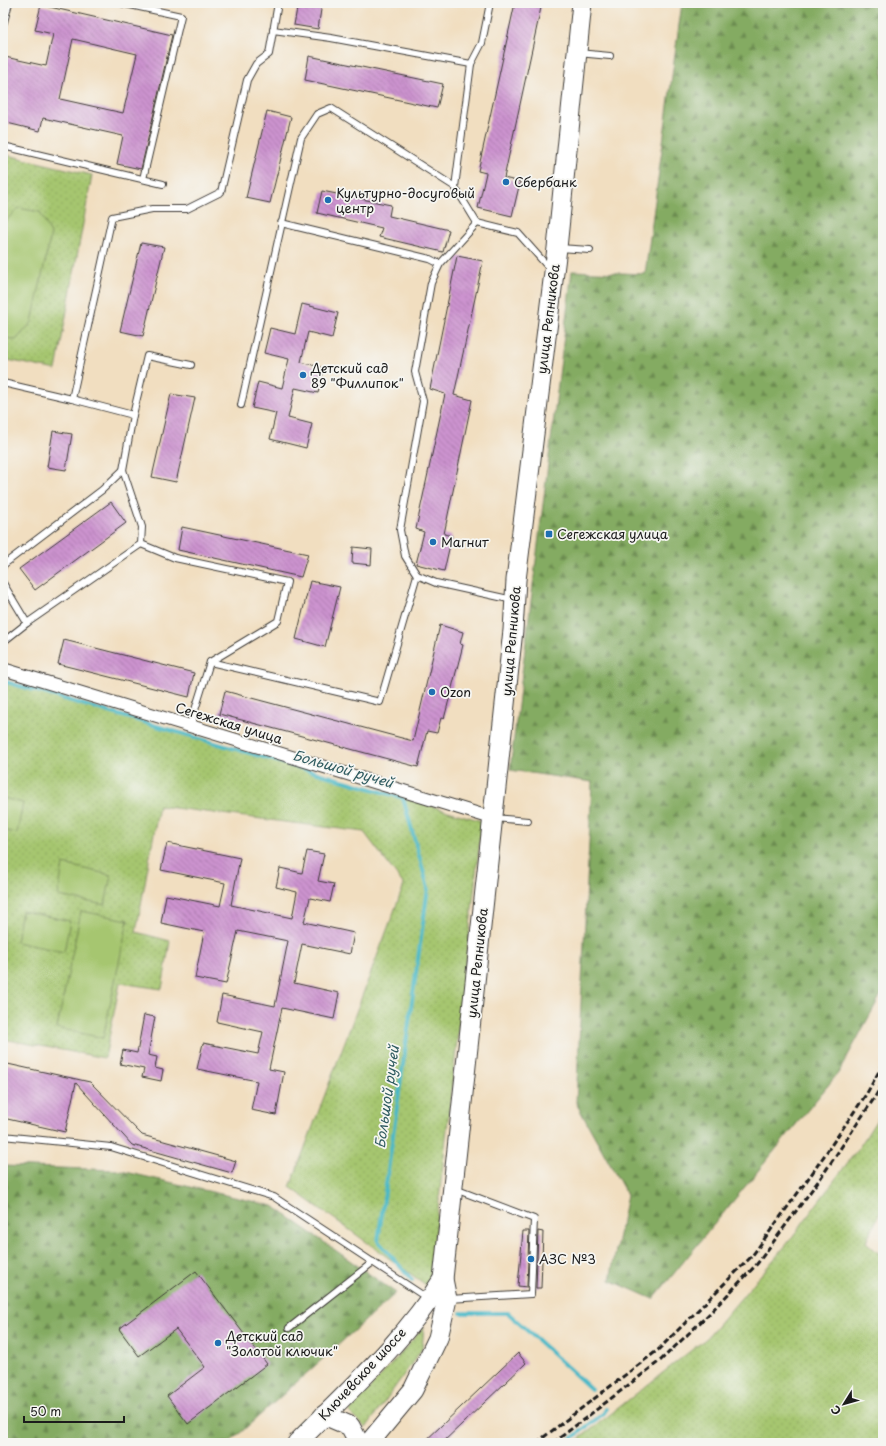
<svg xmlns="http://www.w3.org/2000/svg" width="886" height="1446" viewBox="0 0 886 1446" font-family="'Playpen Sans',sans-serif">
  <defs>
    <pattern id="green-dots" width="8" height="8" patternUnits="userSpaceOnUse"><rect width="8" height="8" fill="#a6c66f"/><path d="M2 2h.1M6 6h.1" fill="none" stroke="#8eaa60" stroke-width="1.8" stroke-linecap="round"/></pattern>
    <pattern id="forest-firs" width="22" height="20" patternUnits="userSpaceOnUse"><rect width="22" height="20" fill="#84ab62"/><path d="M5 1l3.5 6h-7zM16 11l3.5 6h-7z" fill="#6b8a50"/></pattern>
    <pattern id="building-back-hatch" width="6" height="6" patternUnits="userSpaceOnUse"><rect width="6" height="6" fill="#cc93cf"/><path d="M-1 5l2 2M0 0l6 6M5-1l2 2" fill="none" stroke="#a577a7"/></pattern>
  </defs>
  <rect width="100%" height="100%" fill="#f6f6f2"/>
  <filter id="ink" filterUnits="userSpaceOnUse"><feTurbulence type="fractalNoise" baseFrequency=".025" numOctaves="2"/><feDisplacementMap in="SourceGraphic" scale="8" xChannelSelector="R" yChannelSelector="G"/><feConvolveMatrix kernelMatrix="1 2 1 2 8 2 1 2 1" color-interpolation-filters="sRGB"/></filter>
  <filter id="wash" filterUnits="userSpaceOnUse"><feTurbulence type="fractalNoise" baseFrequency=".012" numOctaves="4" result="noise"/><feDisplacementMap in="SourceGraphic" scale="16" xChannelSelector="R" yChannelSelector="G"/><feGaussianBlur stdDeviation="0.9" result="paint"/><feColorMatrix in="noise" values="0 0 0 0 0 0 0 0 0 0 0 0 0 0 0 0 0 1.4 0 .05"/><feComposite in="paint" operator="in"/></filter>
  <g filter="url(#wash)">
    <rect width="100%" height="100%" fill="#f1dec0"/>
    <g fill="url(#green-dots)" stroke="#617146">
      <path d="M3,154L92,175L56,370L3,359Z"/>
      <path d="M3,681L482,821L429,1287L290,1187L404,885L364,832L159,806L136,932L170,941L162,989L120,983L105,1058L3,1039Z"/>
      <path d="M883,1110V1206L866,1242L883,1257V1443H574L708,1337L787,1244L860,1146Z"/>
      <path d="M424,1327L422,1349L366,1428L349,1412Z"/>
    </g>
    <g fill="url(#forest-firs)" stroke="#50643f">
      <path d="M682,3H883V991L839,1072L653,1299L610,1280L627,1195L576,1103L592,782L510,770L572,271L645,274Z"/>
      <path d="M3,1166L117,1170L273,1206L396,1293L229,1443H3Z"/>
    </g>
    <g fill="#a6c66f" stroke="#617146">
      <path d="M18,208L40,212L51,234L32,322L16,340L3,337V226L4,223Z"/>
      <path d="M3,798L23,803L17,833L3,830Z"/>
      <path d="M63,864L111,875L105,905L58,896Z"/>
      <path d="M3,894L8,895L3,921Z"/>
      <path d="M22,911L70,921L64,952L16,942Z"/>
      <path d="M81,911L128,920L103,1038L57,1028Z"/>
    </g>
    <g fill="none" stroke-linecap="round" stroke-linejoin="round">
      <g stroke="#4cb9c7" stroke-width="4">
        <path d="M3,681L403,798L428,888L378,1241L412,1280"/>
        <path d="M461,1313H508L591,1389"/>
        <path d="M566,1443L604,1413L606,1409"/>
      </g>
    </g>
    <g id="blocks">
      <g fill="url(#building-back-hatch)" fill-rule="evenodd">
        <path d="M298,3H322L318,29L294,25Z"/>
        <path d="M515,3H542L504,178L520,182L512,216L478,208L486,173L478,171Z"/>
        <path d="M41,5L172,35L141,169L117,164L123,136L43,118L40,131L3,122V65L5,57L46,66L53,34L35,30ZM73,39L137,54L123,113L60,99Z"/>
        <path d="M309,56L443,84L437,108L305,80Z"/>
        <path d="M267,111L291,117L270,203L246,198Z"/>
        <path d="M322,191L391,205L389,216L449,230L443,252L379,237L382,228L317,213Z"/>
        <path d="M141,243L164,247L143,336L120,331Z"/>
        <path d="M457,256L483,261L454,395L472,400L444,534L452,536L444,571L416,564L424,532L416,529L445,394L430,389Z"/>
        <path d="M302,304L338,313L332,338L308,332L301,362L324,368L318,393L295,388L288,418L312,424L306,448L270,439L276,413L252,408L258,382L282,388L289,359L264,353L270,328L295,334Z"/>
        <path d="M171,394L195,398L176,482L152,477Z"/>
        <path d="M53,431L72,434L66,470L47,467Z"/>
        <path d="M111,502L126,523L35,590L19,569Z"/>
        <path d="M182,527L308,554L301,577L178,550Z"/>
        <path d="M353,547L372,549L371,565L352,563Z"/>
        <path d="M310,581L340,587L325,647L296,639Z"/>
        <path d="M440,625L463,632L460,644L463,645L444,719L441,718L437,733L427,731L418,767L219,714L225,691L413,741Z"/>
        <path d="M64,640L194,673L189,697L58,664Z"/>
        <path d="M167,843L240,858L231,905L292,918L297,892L276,887L280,868L302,873L307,851L324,854L318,881L334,884L330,902L310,898L304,922L354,933L350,954L302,944L294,983L339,993L334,1019L282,1008L269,1069L284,1072L276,1115L251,1110L257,1081L197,1069L203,1043L258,1054L263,1032L217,1022L222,995L275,1006L288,941L238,931L226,984L195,978L204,932L161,923L166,895L220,906L225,883L161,870Z"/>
        <path d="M144,1015L155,1017L148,1055L157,1057L155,1068L163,1070L161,1081L142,1077L144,1069L120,1064L123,1050L137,1053Z"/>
        <path d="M3,1063L90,1082L142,1135L236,1161L232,1173L132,1145L76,1083L65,1132L3,1118Z"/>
        <path d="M523,1231H529L527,1287L518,1286Z"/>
        <path d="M538,1231L543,1232L541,1288H536Z"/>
        <path d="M196,1271L267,1364L188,1424L167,1396L205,1367L176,1329L139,1356L119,1329Z"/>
        <path d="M518,1353L526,1363L442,1443H423Z"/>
      </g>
    </g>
  </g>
  <g filter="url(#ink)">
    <use href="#blocks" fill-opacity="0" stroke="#3c3935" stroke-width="1"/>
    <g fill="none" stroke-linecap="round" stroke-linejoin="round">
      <g stroke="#3c3935" stroke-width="8">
        <g id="lane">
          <path d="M121,3L181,16L143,179"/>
          <path d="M4,22L9,3"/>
          <path d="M273,30L331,38L471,64"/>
          <path d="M578,53L610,56"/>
          <path d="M3,146L163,184"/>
          <path d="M455,187L471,64L482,43L490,3"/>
          <path d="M281,223L430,259L440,264"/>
          <path d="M477,223L440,264L431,283L415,372L423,401L400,530L405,556L417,575L436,583L513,600"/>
          <path d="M559,248L590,250"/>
          <path d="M3,383L72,399L133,415"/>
          <path d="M72,399L112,217L152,209H187L221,192L247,80L256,64L269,54L278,3"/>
          <path d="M241,405L301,138L317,114L331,108L455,187L477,223L518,233L550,269"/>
          <path d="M141,544L175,558L287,582L278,621L210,662"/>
          <path d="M3,566V565L102,490L123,470"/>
          <path d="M3,583L27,623"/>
          <path d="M3,642L27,623L141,544L142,527L123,470L133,415L147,356L191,365"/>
          <path d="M190,726L210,662L380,702L417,575"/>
          <path d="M494,818L528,821"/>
          <path d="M3,1136L111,1147L274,1197L427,1298"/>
          <path d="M449,1299L531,1294L534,1219L455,1189"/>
          <path d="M289,1328L373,1262"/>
        </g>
      </g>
      <g stroke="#3c3935" stroke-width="14">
        <path id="street" d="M3,669L492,818"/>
      </g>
      <g stroke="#3c3935" stroke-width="21">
        <g id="primary">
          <path d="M324,1415L350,1426L359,1443"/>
          <path d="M297,1443C348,1391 404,1342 443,1279"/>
          <path d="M369,1443L413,1390L438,1338L447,1299L443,1279L513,630L516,580L557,248L582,3"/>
        </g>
      </g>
      <use href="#lane" stroke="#fff" stroke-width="6"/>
      <use href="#street" stroke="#fff" stroke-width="12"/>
      <use href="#primary" stroke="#fff" stroke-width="19"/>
      <g stroke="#1c1c1c" stroke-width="3" stroke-dasharray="6 3" stroke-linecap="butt">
        <path d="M536,1443L658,1350L752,1256L813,1172L867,1093L883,1064"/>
        <path d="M553,1443L661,1360L710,1313L757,1264L822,1176L875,1097L883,1083"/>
      </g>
    </g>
  </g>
  <g fill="#1f6fb2" stroke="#f6f6f2" stroke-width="1.5">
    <circle cx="506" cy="182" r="4"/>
    <circle cx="328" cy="200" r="4"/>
    <circle cx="303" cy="375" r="4"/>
    <rect x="545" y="530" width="8" height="8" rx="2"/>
    <circle cx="433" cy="542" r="4"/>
    <circle cx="432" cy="692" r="4"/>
    <circle cx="531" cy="1259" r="4"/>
    <circle cx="218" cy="1343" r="4"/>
  </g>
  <g text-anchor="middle" stroke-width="3.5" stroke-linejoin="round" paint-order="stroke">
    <g font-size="13" fill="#1c1c1c" stroke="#f6f6f2" text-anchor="start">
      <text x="514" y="187">Сбербанк</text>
      <text x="336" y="198">Культурно-досуговый<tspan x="336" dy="15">центр</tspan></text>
      <text x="311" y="373">Детский сад<tspan x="311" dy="15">89 "Филлипок"</tspan></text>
      <text x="557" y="539">Сегежская улица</text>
      <text x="441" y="547">Магнит</text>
      <text x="440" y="697">Ozon</text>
      <text x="539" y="1264">АЗС №3</text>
      <text x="226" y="1341">Детский сад<tspan x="226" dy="15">"Золотой ключик"</tspan></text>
    </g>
    <g font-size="13" fill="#1c1c1c" stroke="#f6f6f2">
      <text transform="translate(548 319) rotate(-83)" y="5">улица Репникова</text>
      <text transform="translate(511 641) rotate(-85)" y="5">улица Репникова</text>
      <text transform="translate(229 723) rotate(17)" y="5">Сегежская улица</text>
      <text transform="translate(477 963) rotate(-84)" y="5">улица Репникова</text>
      <text transform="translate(362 1374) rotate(-47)" y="5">Ключевское шоссе</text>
    </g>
    <g font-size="14" font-style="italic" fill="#2f5b60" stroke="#f6f6f2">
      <text transform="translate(343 769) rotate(16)" y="5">Большой ручей</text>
      <text transform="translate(387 1097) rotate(-82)" y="5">Большой ручей</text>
    </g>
  </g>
  <rect width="886" height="1446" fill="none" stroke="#f6f6f2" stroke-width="16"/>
  <g transform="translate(844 1404) rotate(233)" stroke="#f6f6f2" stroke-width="3" paint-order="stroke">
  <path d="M0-3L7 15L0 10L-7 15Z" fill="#1c1c1c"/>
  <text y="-6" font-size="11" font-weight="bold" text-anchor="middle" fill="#1c1c1c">С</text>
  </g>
  <path d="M24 1416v6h100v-6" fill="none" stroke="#1c1c1c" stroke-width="2"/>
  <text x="30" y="1416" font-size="12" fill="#1c1c1c" stroke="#f6f6f2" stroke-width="3" paint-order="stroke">50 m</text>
</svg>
